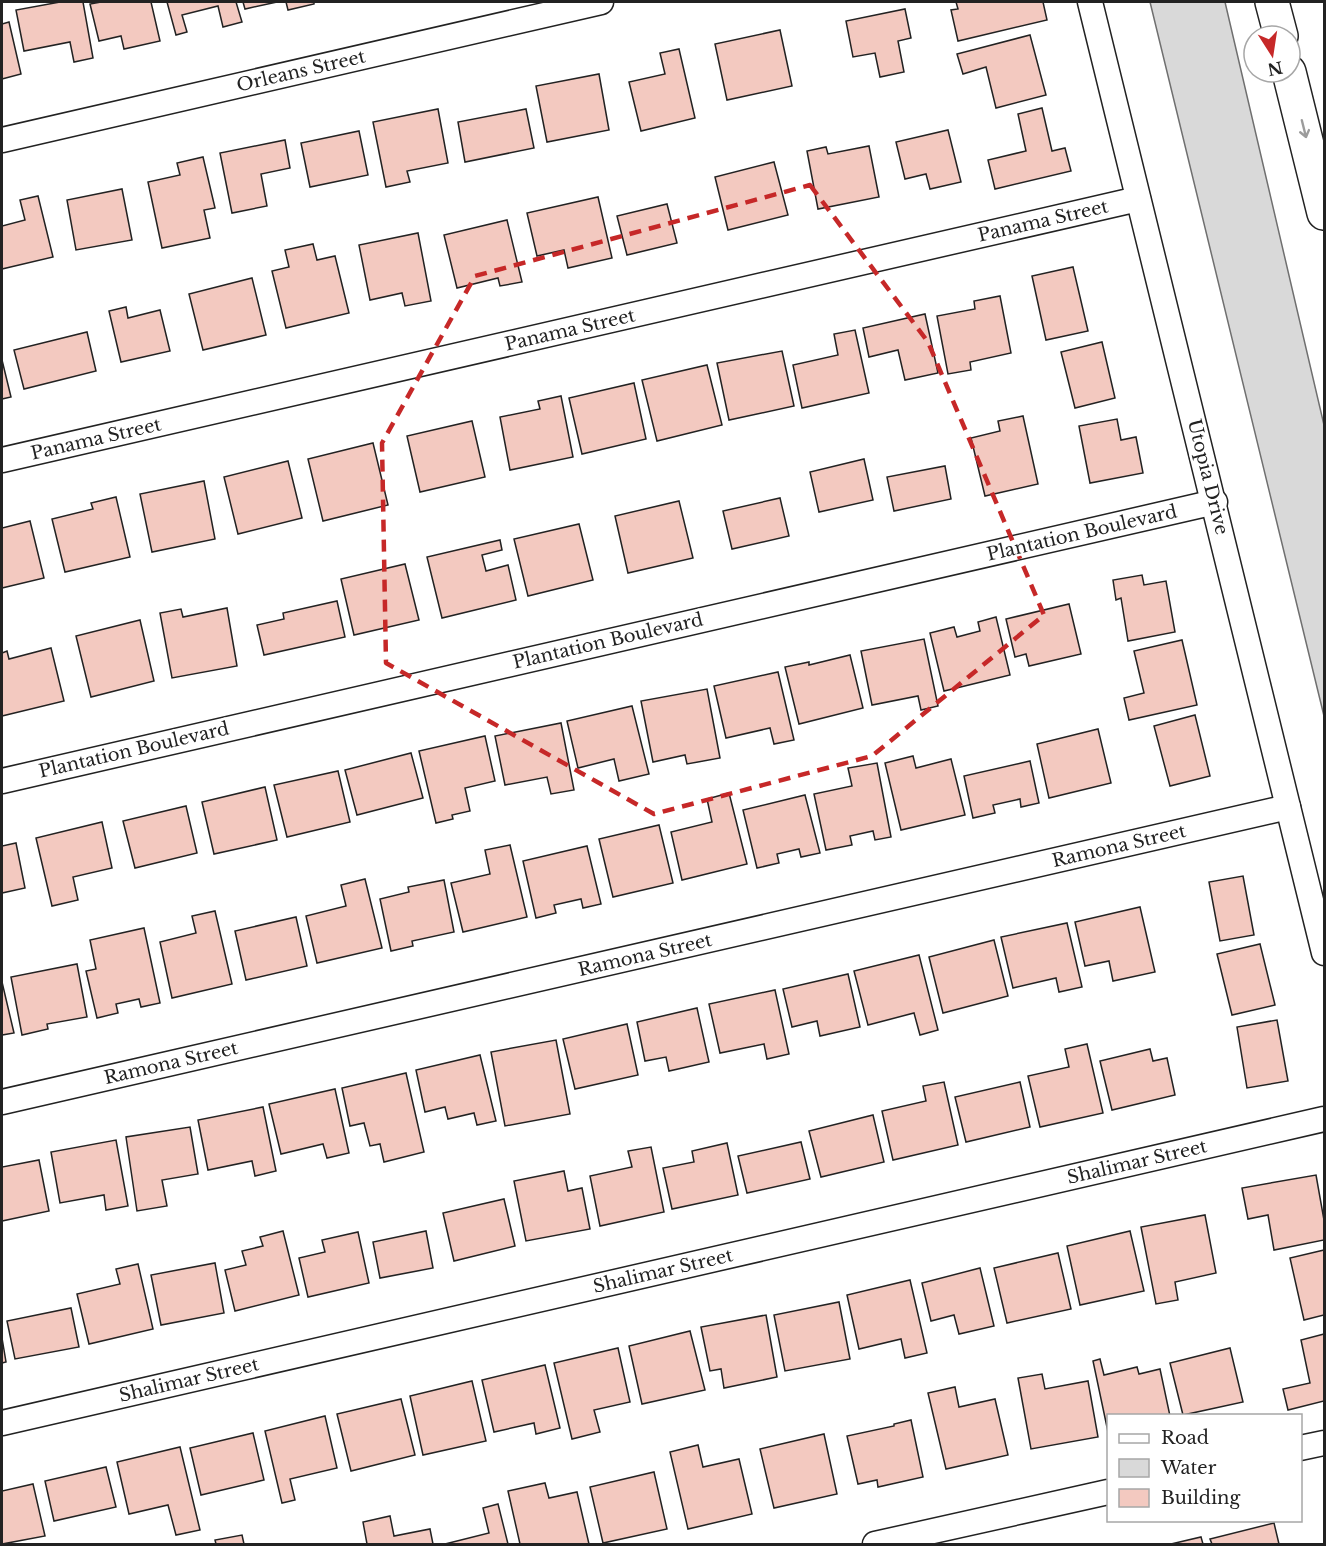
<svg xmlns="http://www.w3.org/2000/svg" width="1326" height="1546" viewBox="0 0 1326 1546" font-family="'Libre Baskerville',serif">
  <rect width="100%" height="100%" fill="#fff"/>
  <path fill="#d9d9d9" stroke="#6f6f6f" stroke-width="1.5" d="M1150,2H1225L1324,425V716Z"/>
  <g fill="#f3c9c0" stroke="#222" stroke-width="1.5">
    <path d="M60,2H83L93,58L74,62L70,42L24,51L16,10Z"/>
    <path d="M101,2H151L160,41L124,49L121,36L99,41L90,4Z"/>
    <path d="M167,2H236L242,22L223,27L218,6L182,15L187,32L176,35Z"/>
    <path d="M243,2H277L245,9Z"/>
    <path d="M286,2H314V4L288,10Z"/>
    <path d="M956,2H1043L1047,20L958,41L951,10L958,9Z"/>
    <path d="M905,9L911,38L898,41L904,72L880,77L875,53L853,57L846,21Z"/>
    <path d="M9,22L21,74L2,79V24Z"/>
    <path d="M780,30L792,86L727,100L715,44Z"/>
    <path d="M1030,35L1046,95L996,108L986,67L963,74L957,54Z"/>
    <path d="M679,49L695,118L641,131L629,82L665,74L660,53Z"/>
    <path d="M599,74L609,130L547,142L536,86Z"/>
    <path d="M1042,108L1052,151L1065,148L1071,171L995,189L988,160L1026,151L1018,114Z"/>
    <path d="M438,109L448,163L407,171L410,182L386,187L373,122Z"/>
    <path d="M526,109L534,148L465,162L458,122Z"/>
    <path d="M948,130L961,182L930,189L926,174L905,179L896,142Z"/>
    <path d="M359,131L368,175L310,187L301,143Z"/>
    <path d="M285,140L290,168L261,174L267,206L232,213L220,153Z"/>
    <path d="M869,146L879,197L818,209L807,151L826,147L828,154Z"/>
    <path d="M203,157L215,208L204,210L210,238L162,248L148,182L180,175L177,163Z"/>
    <path d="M774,162L788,215L728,230L715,177Z"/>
    <path d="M122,189L132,240L76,250L67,200Z"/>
    <path d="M38,196L53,257L2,269V226L25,220L20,200Z"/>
    <path d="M598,197L612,258L568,268L564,250L537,256L527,213Z"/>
    <path d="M667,204L677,243L627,255L617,216Z"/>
    <path d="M507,220L522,282L500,286L498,278L457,288L444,235Z"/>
    <path d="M418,233L431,301L405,306L402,293L370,300L359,245Z"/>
    <path d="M313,244L317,260L335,256L349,313L286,328L272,271L289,267L285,250Z"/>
    <path d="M1073,267L1088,331L1046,340L1032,276Z"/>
    <path d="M252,278L266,335L203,350L189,294Z"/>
    <path d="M1000,296L1011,353L970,362L971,370L948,374L937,316L975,309L974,301Z"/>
    <path d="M126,307L128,318L160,310L170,351L121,362L109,311Z"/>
    <path d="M925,314L938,373L905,380L898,350L869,357L863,328Z"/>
    <path d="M855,330L869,393L802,408L793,365L838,355L834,334Z"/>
    <path d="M87,332L96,371L24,389L14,350Z"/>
    <path d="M1102,342L1115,398L1075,408L1061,352Z"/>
    <path d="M782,351L794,406L729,420L717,363Z"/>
    <path d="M2,360L11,397L2,399Z"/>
    <path d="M707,365L722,425L657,441L642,380Z"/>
    <path d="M634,383L646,439L582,454L569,398Z"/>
    <path d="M561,396L573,457L510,470L500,417L540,409L538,401Z"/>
    <path d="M1023,416L1038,484L985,496L971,438L1000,431L998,421Z"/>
    <path d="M1117,419L1121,440L1136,437L1143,473L1090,483L1079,426Z"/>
    <path d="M472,421L485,477L420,492L407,436Z"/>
    <path d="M373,443L388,505L323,521L308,459Z"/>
    <path d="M864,459L873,500L819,512L810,472Z"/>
    <path d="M288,461L302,518L238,534L224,477Z"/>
    <path d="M945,466L951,499L894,511L887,477Z"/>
    <path d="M204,481L215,539L152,552L140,494Z"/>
    <path d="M116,497L130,557L65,572L52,519L93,509L91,503Z"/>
    <path d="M780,498L789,536L732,549L723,511Z"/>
    <path d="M679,501L693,558L628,573L615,516Z"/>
    <path d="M30,521L44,578L2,588V528Z"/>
    <path d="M579,524L593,580L528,596L514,539Z"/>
    <path d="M500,540L502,550L482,555L486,571L508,565L516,600L442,618L427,557Z"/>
    <path d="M405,564L419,620L354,635L341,579Z"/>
    <path d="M1142,575L1144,585L1166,581L1175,632L1128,641L1121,598L1116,600L1113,580Z"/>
    <path d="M337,601L345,637L264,655L257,625L284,619L283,613Z"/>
    <path d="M1069,604L1081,654L1029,666L1026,654L1015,657L1006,619Z"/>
    <path d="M227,608L237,666L172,678L160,613L181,609L183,617Z"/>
    <path d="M996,617L1010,675L944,691L930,633L954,627L957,637L980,631L978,622Z"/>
    <path d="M140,620L154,681L91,697L76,636Z"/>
    <path d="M924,639L938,706L921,710L918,696L872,705L861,651Z"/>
    <path d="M1182,640L1197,705L1129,720L1124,698L1144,693L1134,651Z"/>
    <path d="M51,648L64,701L2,716V653L7,651L9,659Z"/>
    <path d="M850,655L863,708L799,724L785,667L809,662V665Z"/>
    <path d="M778,672L794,740L774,744L770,728L726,738L714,686Z"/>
    <path d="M707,689L720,758L687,764L685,755L653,762L641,701Z"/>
    <path d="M632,706L649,774L619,781L614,759L578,768L567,721Z"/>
    <path d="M1195,715L1210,776L1170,786L1154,726Z"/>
    <path d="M561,723L574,790L551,794L547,777L505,785L495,736Z"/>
    <path d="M1098,729L1111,783L1049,798L1037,744Z"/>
    <path d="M485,736L495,781L465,788L470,811L452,815L453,819L436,823L419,751Z"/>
    <path d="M411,753L423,798L357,815L345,770Z"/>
    <path d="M913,756L916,768L951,759L965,815L901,830L885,763Z"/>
    <path d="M1030,761L1039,803L1021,807L1020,799L993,805L995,813L973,818L964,776Z"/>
    <path d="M877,763L891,837L875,840L873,831L850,836L852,845L826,850L814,794L852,786L848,768Z"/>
    <path d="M338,771L350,822L287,837L274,785Z"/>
    <path d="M265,787L277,840L214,854L202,802Z"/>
    <path d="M729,793L747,864L682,880L671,832L712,822L707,799Z"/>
    <path d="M805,795L820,853L801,857L799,849L777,854L779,863L757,868L743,810Z"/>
    <path d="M186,806L197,853L135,868L123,821Z"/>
    <path d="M102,822L112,868L73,877L78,900L52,906L36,838Z"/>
    <path d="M659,825L673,883L613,897L599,839Z"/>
    <path d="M16,843L25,888L2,893V846Z"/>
    <path d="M510,845L527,917L463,932L451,883L490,874L485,850Z"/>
    <path d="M587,846L601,904L583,908L581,899L554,905L556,913L536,918L523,861Z"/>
    <path d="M1243,876L1254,935L1220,941L1209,882Z"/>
    <path d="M365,879L382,948L317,963L306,916L346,906L341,885Z"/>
    <path d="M444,880L454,932L412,941L413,946L391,951L380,899L409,892L408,887Z"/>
    <path d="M1140,907L1155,972L1113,981L1109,961L1085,966L1075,922Z"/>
    <path d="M215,911L232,984L172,998L160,942L196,933L192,916Z"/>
    <path d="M296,917L307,966L246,980L235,931Z"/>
    <path d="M1067,923L1082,987L1059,992L1056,978L1013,988L1001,937Z"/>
    <path d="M144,928L160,1003L141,1007L139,999L116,1004L118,1013L97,1018L86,971L96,969L90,940Z"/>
    <path d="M994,940L1008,996L943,1013L929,957Z"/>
    <path d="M1260,944L1275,1005L1232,1015L1217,954Z"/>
    <path d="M919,955L938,1030L920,1035L914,1013L868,1025L854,971Z"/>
    <path d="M77,964L87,1017L47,1024L48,1029L22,1035L11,977Z"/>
    <path d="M848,974L860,1027L820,1036L817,1021L792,1027L783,989Z"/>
    <path d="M2,982L14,1033L2,1035Z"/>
    <path d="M775,990L789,1054L767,1059L764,1044L720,1053L709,1004Z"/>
    <path d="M697,1008L709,1062L669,1071L666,1057L645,1061L637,1022Z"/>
    <path d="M1277,1020L1288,1081L1247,1088L1237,1027Z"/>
    <path d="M627,1024L638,1075L575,1089L563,1039Z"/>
    <path d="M556,1040L570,1114L505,1126L491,1052Z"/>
    <path d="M1087,1044L1103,1113L1040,1127L1028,1076L1069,1067L1065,1049Z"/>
    <path d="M1150,1049L1153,1061L1167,1058L1175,1095L1112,1110L1100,1061Z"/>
    <path d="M480,1055L496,1121L477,1125L474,1113L448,1119L445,1107L425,1112L416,1070Z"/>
    <path d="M406,1073L424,1152L384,1162L380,1144L370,1146L364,1123L350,1126L342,1088Z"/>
    <path d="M944,1082L958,1145L893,1160L882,1111L926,1101L923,1086Z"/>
    <path d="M1020,1082L1030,1127L966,1142L955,1097Z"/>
    <path d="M335,1089L349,1153L327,1158L323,1144L281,1154L269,1104Z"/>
    <path d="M263,1107L276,1171L255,1176L252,1161L208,1170L198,1120Z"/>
    <path d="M873,1115L884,1162L821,1177L809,1131Z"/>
    <path d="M190,1127L198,1174L162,1180L167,1206L137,1211L126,1137Z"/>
    <path d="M116,1140L128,1206L106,1210L104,1195L60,1203L51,1152Z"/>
    <path d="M801,1142L810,1179L747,1193L738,1156Z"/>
    <path d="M727,1143L738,1195L672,1209L663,1168L694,1162L692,1151Z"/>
    <path d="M651,1147L664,1212L600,1226L590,1176L632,1167L628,1151Z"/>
    <path d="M39,1160L49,1211L2,1221V1167Z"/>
    <path d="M564,1171L568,1191L582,1188L590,1229L526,1241L514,1181Z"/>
    <path d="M1316,1175L1324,1220V1240L1274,1250L1268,1215L1248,1219L1242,1188Z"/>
    <path d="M504,1199L515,1246L454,1261L443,1213Z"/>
    <path d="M1205,1215L1216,1273L1175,1282L1178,1300L1156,1304L1141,1227Z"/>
    <path d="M283,1231L299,1295L235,1311L225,1270L246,1265L242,1251L263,1246L260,1237Z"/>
    <path d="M426,1231L433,1268L380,1278L373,1242Z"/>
    <path d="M1130,1231L1144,1291L1080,1305L1067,1246Z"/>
    <path d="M358,1232L369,1283L308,1297L299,1258L325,1252L322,1240Z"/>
    <path d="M1324,1250V1315L1304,1320L1290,1258Z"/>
    <path d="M1058,1253L1071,1309L1007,1323L994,1268Z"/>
    <path d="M215,1263L224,1313L161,1325L151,1275Z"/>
    <path d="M138,1264L153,1329L89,1344L77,1294L120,1284L116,1269Z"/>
    <path d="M980,1268L994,1326L959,1334L954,1315L931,1321L922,1283Z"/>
    <path d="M910,1280L927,1353L905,1358L901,1339L859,1349L847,1295Z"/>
    <path d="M839,1302L850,1359L785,1371L774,1315Z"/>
    <path d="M71,1308L79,1347L15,1359L7,1321Z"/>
    <path d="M766,1315L777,1377L724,1388L721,1369L710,1371L701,1327Z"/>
    <path d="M690,1331L705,1390L642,1404L629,1346Z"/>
    <path d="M1324,1334V1401L1288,1410L1283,1389L1310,1383L1301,1340Z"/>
    <path d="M2,1338L6,1362L2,1363Z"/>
    <path d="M618,1348L630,1402L594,1410L600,1432L572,1439L554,1363Z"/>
    <path d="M1230,1348L1243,1402L1183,1415L1170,1363Z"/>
    <path d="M1100,1359L1104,1375L1137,1367L1139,1374L1160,1369L1170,1416H1108V1432L1093,1361Z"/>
    <path d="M545,1365L560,1428L536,1434L534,1423L494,1432L482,1380Z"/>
    <path d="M1042,1374L1045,1389L1088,1381L1098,1437L1031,1449L1018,1378Z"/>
    <path d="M472,1381L486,1441L423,1455L410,1396Z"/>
    <path d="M955,1387L959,1407L995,1399L1008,1455L946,1469L928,1393Z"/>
    <path d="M401,1399L415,1455L351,1471L337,1414Z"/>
    <path d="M325,1416L337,1468L290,1479L295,1500L282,1503L265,1431Z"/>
    <path d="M911,1420L923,1477L878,1487L877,1480L858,1484L847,1436L894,1426V1424Z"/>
    <path d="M253,1433L264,1480L201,1495L190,1448Z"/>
    <path d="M824,1434L837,1494L774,1508L760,1449Z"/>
    <path d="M698,1445L703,1467L739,1459L752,1514L688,1529L670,1452Z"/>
    <path d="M180,1447L200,1530L176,1535L168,1505L129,1514L117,1462Z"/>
    <path d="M106,1467L116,1507L54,1521L45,1481Z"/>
    <path d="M654,1472L667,1529L603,1543L590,1487Z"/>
    <path d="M545,1483L549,1498L577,1492L589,1544H520L508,1491Z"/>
    <path d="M33,1484L45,1536L2,1544V1491Z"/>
    <path d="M498,1504L508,1544H445L489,1533L483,1508Z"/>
    <path d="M390,1516L394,1536L430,1529L433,1544H367L363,1522Z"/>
    <path d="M1274,1523L1279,1544H1212L1210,1539Z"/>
    <path d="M242,1535L244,1544H216L215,1540Z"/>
    <path d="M1201,1537L1203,1544H1171Z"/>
  </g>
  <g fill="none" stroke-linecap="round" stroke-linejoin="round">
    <g stroke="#222" stroke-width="27">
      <g id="minor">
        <path d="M1090,2L1324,953"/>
        <path d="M2,140L601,2"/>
        <path d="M2,460L1138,199"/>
        <path d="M2,781L1215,502"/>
        <path d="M2,1102L1288,807"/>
        <path d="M2,1423L1324,1119"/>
        <path d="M1300,1448L1324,1443"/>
        <path d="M875,1544L1108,1492"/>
      </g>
    </g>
    <g stroke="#222" stroke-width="36">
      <g id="primary">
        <path d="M1272,2L1281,36"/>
        <path d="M1289,72L1324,213"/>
      </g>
    </g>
    <use href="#minor" stroke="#fff" stroke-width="24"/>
    <use href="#primary" stroke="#fff" stroke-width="33"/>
  </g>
  <defs><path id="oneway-shaft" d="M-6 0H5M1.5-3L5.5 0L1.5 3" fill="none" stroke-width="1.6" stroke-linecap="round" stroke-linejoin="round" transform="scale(1.5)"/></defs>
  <use stroke="#9c9c9c" href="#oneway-shaft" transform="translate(1304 129) rotate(76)"/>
  <path fill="none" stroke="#c62828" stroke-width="4.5" stroke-dasharray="12 8" stroke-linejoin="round" d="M810,185L928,342L1044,615L872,756L654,814L386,663L382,443L475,276Z"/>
  <g text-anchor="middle" stroke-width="4.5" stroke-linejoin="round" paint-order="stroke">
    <g font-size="18" fill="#222" stroke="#fff">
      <text transform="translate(301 71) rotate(-13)" y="6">Orleans Street</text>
      <text transform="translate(1043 221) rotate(-13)" y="6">Panama Street</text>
      <text transform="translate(570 330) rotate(-13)" y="6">Panama Street</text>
      <text transform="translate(96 439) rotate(-13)" y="6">Panama Street</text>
      <text transform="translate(1208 477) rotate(76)" y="6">Utopia Drive</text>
      <text transform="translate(1082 533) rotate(-13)" y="6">Plantation Boulevard</text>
      <text transform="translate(608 641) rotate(-13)" y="6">Plantation Boulevard</text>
      <text transform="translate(134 750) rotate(-13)" y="6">Plantation Boulevard</text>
      <text transform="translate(1119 846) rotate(-13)" y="6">Ramona Street</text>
      <text transform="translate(645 955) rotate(-13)" y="6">Ramona Street</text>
      <text transform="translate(171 1063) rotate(-13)" y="6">Ramona Street</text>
      <text transform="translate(1137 1162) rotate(-13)" y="6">Shalimar Street</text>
      <text transform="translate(663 1271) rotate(-13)" y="6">Shalimar Street</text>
      <text transform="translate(189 1380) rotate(-13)" y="6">Shalimar Street</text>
    </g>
  </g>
  <rect width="1326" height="1546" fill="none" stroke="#222222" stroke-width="6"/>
  <rect x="1107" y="1414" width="195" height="108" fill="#ffffff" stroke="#a7a7a7" stroke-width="1.5"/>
  <rect x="1119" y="1434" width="30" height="9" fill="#ffffff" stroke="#a7a7a7" stroke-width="1.5"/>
  <text x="1161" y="1444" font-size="18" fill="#222222">Road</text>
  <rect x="1119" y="1459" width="30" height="18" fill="#d9d9d9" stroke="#a7a7a7" stroke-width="1.5"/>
  <text x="1161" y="1474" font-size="18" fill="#222222">Water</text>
  <rect x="1119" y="1489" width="30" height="18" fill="#f3c9c0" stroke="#a7a7a7" stroke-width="1.5"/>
  <text x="1161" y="1504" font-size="18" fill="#222222">Building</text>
  <g transform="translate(1272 54) rotate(168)"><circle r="28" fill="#ffffff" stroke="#a7a7a7" stroke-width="1.5"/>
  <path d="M0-4.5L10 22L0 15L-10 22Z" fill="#c62828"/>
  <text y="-9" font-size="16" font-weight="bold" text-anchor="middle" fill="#222222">N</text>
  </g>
</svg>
